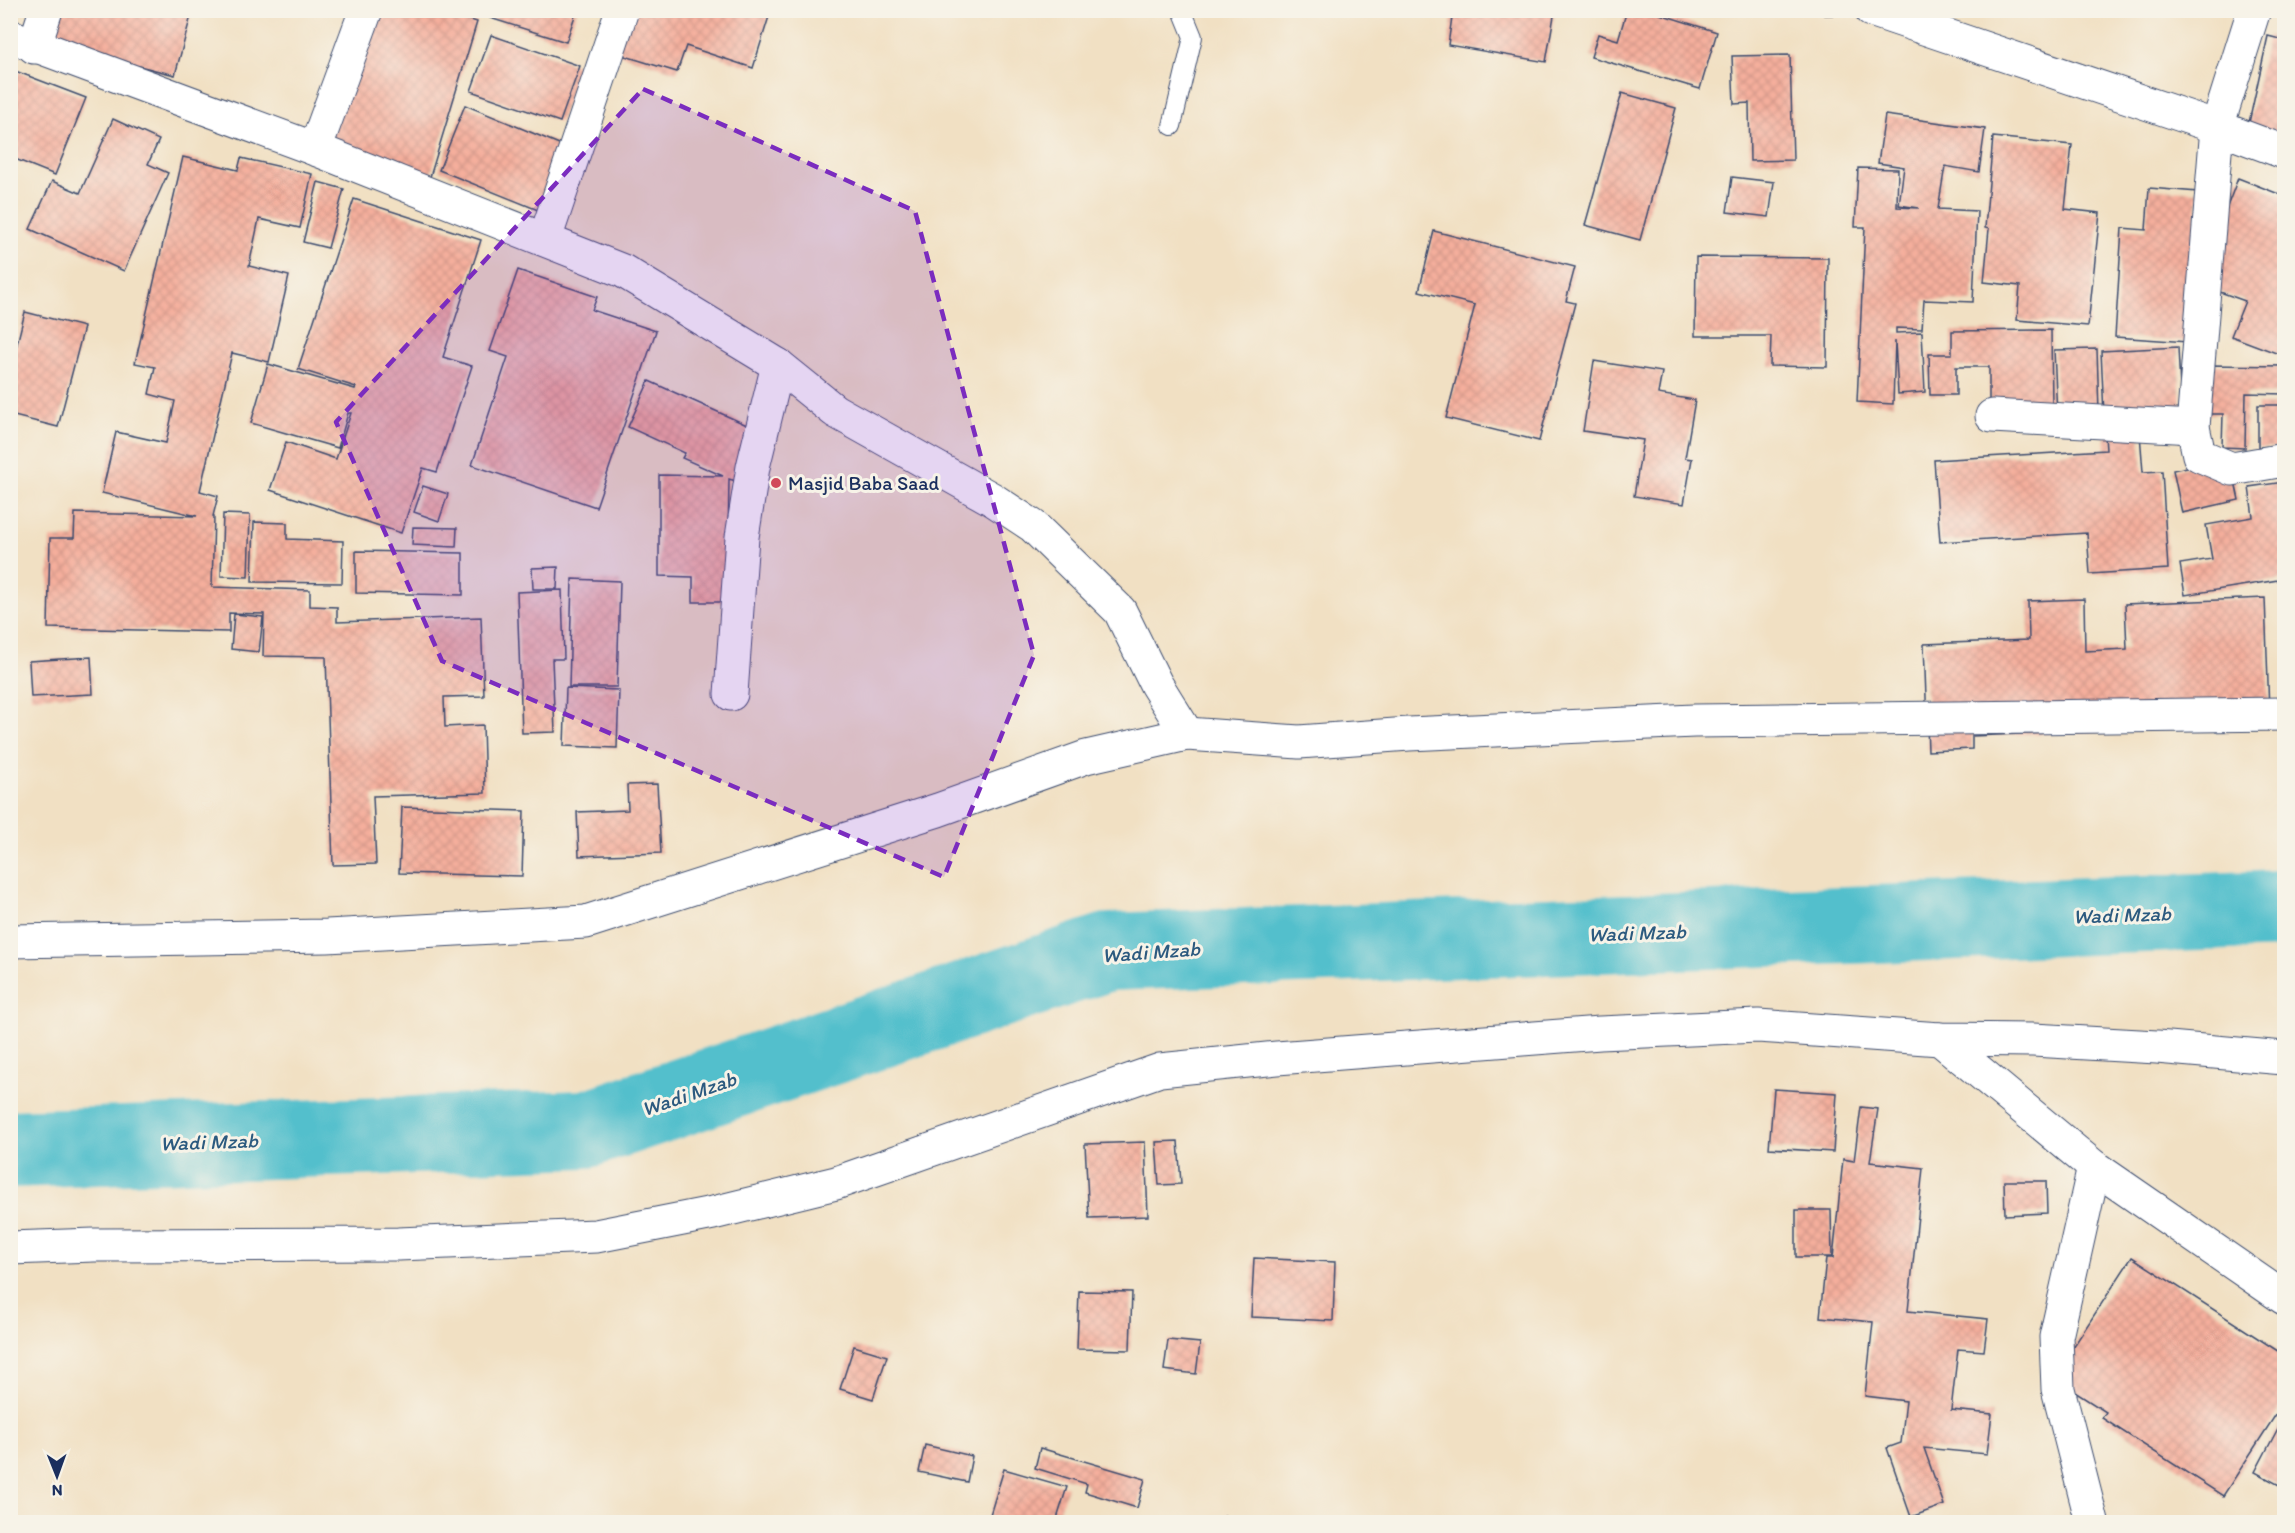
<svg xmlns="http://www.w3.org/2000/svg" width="2295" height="1533" viewBox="0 0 2295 1533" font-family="Itim,sans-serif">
  <defs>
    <pattern id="building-cross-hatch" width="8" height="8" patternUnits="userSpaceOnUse" patternTransform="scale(1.5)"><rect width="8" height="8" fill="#f5af9c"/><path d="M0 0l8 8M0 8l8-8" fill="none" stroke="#d19789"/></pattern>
  </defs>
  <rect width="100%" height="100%" fill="#f7f3e8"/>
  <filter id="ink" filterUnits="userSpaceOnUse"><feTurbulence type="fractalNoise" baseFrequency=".0167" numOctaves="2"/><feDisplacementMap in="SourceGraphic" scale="12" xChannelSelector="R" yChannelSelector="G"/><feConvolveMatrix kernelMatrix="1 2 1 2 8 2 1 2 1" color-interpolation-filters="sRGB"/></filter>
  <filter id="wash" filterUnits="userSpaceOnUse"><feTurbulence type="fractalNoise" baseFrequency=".008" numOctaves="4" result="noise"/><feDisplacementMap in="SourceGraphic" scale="24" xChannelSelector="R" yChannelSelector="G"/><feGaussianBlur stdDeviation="1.35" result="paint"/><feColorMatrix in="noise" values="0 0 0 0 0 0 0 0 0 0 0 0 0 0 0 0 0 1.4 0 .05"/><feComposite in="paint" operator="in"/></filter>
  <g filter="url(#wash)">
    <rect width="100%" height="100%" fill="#f1e0c3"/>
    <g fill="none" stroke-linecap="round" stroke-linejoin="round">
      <path stroke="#52bfcc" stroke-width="78" d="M10,1149L587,1129L1108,952L2284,909"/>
    </g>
    <g id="blocks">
      <g fill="url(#building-cross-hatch)">
        <path d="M58,10H187L192,12L175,75L139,66L138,70L47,49Z"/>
        <path d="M367,10H439L477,22L426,190L322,158Z"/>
        <path d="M493,10H577L566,42L490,18Z"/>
        <path d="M625,10H771L753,68L686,46L677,72L612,52Z"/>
        <path d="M1453,10H1555L1546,62L1448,45Z"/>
        <path d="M1627,10H1647L1717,32L1700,89L1591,57L1598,34L1618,40Z"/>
        <path d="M1825,10H1875V14L1825,15Z"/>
        <path d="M491,35L580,66L560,122L471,91Z"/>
        <path d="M2268,36L2284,40V151L2245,141Z"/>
        <path d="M1790,55L1793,160L1750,161L1749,103L1734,104L1732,56Z"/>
        <path d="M10,69L86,98L55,175L10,157Z"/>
        <path d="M1622,93L1676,108L1640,240L1585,225Z"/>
        <path d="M465,105L564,146L538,210L439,170Z"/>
        <path d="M1885,115L1985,129L1979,172L1945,166L1938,209L1977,211L1973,302L1924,300L1922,329L1896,328V333L1922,332L1925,392L1898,394L1895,341L1893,404L1857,402L1865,227H1855L1858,168L1898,169L1897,207L1919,208L1899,205L1904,167L1878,163Z"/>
        <path d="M113,119L159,140L148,164L168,173L124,271L30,229L52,181L80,193Z"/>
        <path d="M1993,137L2072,145L2065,209L2100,213L2088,326L2017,320L2020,286L1984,282L1989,229L1985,228Z"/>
        <path d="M183,157L238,170L241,158L312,174L300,228L259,219L249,266L289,276L269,362L232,353L200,491L218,496L213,516H214L212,587L310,590V606L337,607V622L481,617L484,696L444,697L445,727L483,725L485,793L373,796L376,864L333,865L326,657L263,656L264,614L229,613V632L48,628L50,538H74L75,513L197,516L102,493L116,432L166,443L175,401L149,394L155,367L135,363Z"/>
        <path d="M1732,177L1774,182L1769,217L1727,212Z"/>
        <path d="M2238,178L2284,196V356L2231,336L2245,301L2198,284Z"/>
        <path d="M318,182L344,189L328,248L303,242Z"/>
        <path d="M2149,188L2198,192L2188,342L2115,337L2122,228L2146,230Z"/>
        <path d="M354,199L481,240L443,357L472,366L437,472L423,468L401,533L270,490L286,442L336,459L351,413H348L338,448L251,423L268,364L355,389L356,387L298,369Z"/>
        <path d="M1434,231L1575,267L1566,301L1575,303L1539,441L1446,418L1475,305L1419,291Z"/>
        <path d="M1696,257L1828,258L1827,367L1770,366L1771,336H1695Z"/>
        <path d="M518,270L597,297L592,310L656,331L596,507L472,465L508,357L490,351Z"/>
        <path d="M25,312L84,327L58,427L10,415V347L16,348Z"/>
        <path d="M2051,330L2052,407L1989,408V367H1956V395H1930L1929,354H1952V331Z"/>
        <path d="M2178,347L2181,410L2104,414L2101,351Z"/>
        <path d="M2097,349L2099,413L2057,415L2054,350Z"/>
        <path d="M1594,361L1662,372L1658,394L1695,400L1685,458L1692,459L1684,504L1634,496L1643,440L1583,431Z"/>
        <path d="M2208,365L2284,366V394L2246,393L2245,448L2222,447L2223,414H2207Z"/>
        <path d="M649,381L758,430L736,481L729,479L727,602H693V577L659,576V475L723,476L682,458L685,453L628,427Z"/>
        <path d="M2258,405H2284V448L2258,447Z"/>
        <path d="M2140,434L2143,472L2162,471L2168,569L2090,574L2087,533L1940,542L1934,460L2106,450L2105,436Z"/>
        <path d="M2230,458L2239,500L2182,513L2173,470Z"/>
        <path d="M2284,482V579L2185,595L2180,564L2212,559L2206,525L2253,517L2249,487Z"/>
        <path d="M423,486L448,494L439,521L414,512Z"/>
        <path d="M223,514L250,515L248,577L221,576Z"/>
        <path d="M254,522L287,523V539L343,541L342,583L252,582Z"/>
        <path d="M413,527L457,528L456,547L412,545Z"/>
        <path d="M356,551L463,553V595L356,593Z"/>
        <path d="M558,567L557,589H533L532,568Z"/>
        <path d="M572,579L620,581L617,687H569Z"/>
        <path d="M562,590L564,659H552L555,732L522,733L517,592Z"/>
        <path d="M2265,598L2269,711L2205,727L1972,736V749L1928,751L1924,644L2029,640L2028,601L2084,599L2085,651L2127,649L2125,604Z"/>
        <path d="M234,614L263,617L259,652L231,649Z"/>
        <path d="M91,657L93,694L31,697L29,661Z"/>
        <path d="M566,688L619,690L617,748L564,746Z"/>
        <path d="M657,784L661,853L579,856L577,812L628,810L627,785Z"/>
        <path d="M402,807L524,811L522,876L399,873Z"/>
        <path d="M1774,1089L1837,1093L1833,1152L1769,1148Z"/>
        <path d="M1861,1107L1878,1109L1870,1162L1923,1168L1908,1311L1988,1319L1984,1351L1958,1349L1951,1410L1992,1414L1987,1454L1924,1448L1944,1505L1911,1517L1887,1448L1901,1443L1906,1401L1865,1396L1873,1322L1820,1317L1826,1258H1833L1843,1159L1854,1161Z"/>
        <path d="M1178,1141L1181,1184L1159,1185L1156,1142Z"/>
        <path d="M1145,1142L1148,1216L1089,1218L1085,1144Z"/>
        <path d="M2004,1181H2046L2047,1213L2005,1215Z"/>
        <path d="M1796,1210H1831L1832,1257H1796Z"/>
        <path d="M2132,1257L2284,1355V1402L2223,1496L2102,1418L2106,1412L2053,1378Z"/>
        <path d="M1254,1258L1335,1262L1333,1321L1251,1317Z"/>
        <path d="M1079,1291L1132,1292L1130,1350L1077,1349Z"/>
        <path d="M1168,1340L1200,1343L1196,1374L1164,1370Z"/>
        <path d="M854,1346L887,1356L873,1399L840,1389Z"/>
        <path d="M2284,1417V1479L2281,1486L2255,1472Z"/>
        <path d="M925,1445L972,1456L967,1482L919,1472Z"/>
        <path d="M1040,1448L1145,1479L1137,1508L1085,1492L1087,1484L1035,1468Z"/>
        <path d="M1004,1469L1067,1487L1056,1522H1005L989,1518Z"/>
        <path d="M1225,1516L1242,1522H1223Z"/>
      </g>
    </g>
  </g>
  <g filter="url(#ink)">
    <use href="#blocks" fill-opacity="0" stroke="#3b4a6d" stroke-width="1.5"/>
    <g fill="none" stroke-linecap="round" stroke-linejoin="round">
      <g stroke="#3b4a6d" stroke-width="20">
        <path id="service" d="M1172,126L1193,37L1182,10"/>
      </g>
      <g stroke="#3b4a6d" stroke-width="35">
        <g id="minor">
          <path d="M1871,10L2217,127L2284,152"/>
          <path d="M2254,10L2217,127L2193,427L2199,455L2232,469L2284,460"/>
          <path d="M10,36L315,149L623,271L778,365L835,411L992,499L1033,526L1120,611L1156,684L1187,734"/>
          <path d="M34,47L46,10"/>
          <path d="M315,149L366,10"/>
          <path d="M545,239L622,10"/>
          <path d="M1992,416L2193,427"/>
          <path d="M731,694L742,537L753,467L778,365"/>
          <path d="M10,941L327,936L586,922L938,810L1086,757L1187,734L1299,742L1409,734L1694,721L2284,714"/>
          <path d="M1940,1039L2094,1167L2284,1298"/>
          <path d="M2092,1522L2058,1389L2056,1337L2094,1167"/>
        </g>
      </g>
      <g stroke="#3b4a6d" stroke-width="35">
        <path id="tertiary" d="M10,1248L94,1245L398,1244L596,1236L713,1213L836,1183L1160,1070L1277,1058L1600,1033L1758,1026L1940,1039L2033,1040L2157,1047L2284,1058"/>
      </g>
      <use href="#service" stroke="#fff" stroke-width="18"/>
      <use href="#minor" stroke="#fff" stroke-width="33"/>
      <use href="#tertiary" stroke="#fff" stroke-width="33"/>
    </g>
  </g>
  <path fill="#7b2cbf" fill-opacity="0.2" stroke="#7b2cbf" stroke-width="4.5" stroke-dasharray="12 8" stroke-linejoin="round" d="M643,89L915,211L1034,655L944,877L442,661L336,422Z"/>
  <circle fill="#d1495b" stroke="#f7f3e8" stroke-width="2" cx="776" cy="483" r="6"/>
  <g text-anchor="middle" stroke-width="6" stroke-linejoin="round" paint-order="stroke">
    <g font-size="20" fill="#1b2f5e" stroke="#f7f3e8" text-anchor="start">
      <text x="788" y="490">Masjid Baba Saad</text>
    </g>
    <g font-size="21" font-style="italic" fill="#2c5a7f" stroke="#f7f3e8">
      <text transform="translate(2122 915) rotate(-2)" y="7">Wadi Mzab</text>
      <text transform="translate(1637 933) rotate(-2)" y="7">Wadi Mzab</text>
      <text transform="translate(1151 952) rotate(-4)" y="7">Wadi Mzab</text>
      <text transform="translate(689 1094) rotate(-19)" y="7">Wadi Mzab</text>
      <text transform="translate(209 1142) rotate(-2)" y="7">Wadi Mzab</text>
    </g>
  </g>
  <rect width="2295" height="1533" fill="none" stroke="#f7f3e8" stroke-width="36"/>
  <g transform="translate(57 1476) rotate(179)" stroke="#f7f3e8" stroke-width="4.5" paint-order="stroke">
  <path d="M0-4.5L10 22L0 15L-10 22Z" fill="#1b2f5e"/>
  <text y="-9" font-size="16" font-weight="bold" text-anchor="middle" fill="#1b2f5e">N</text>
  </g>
</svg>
